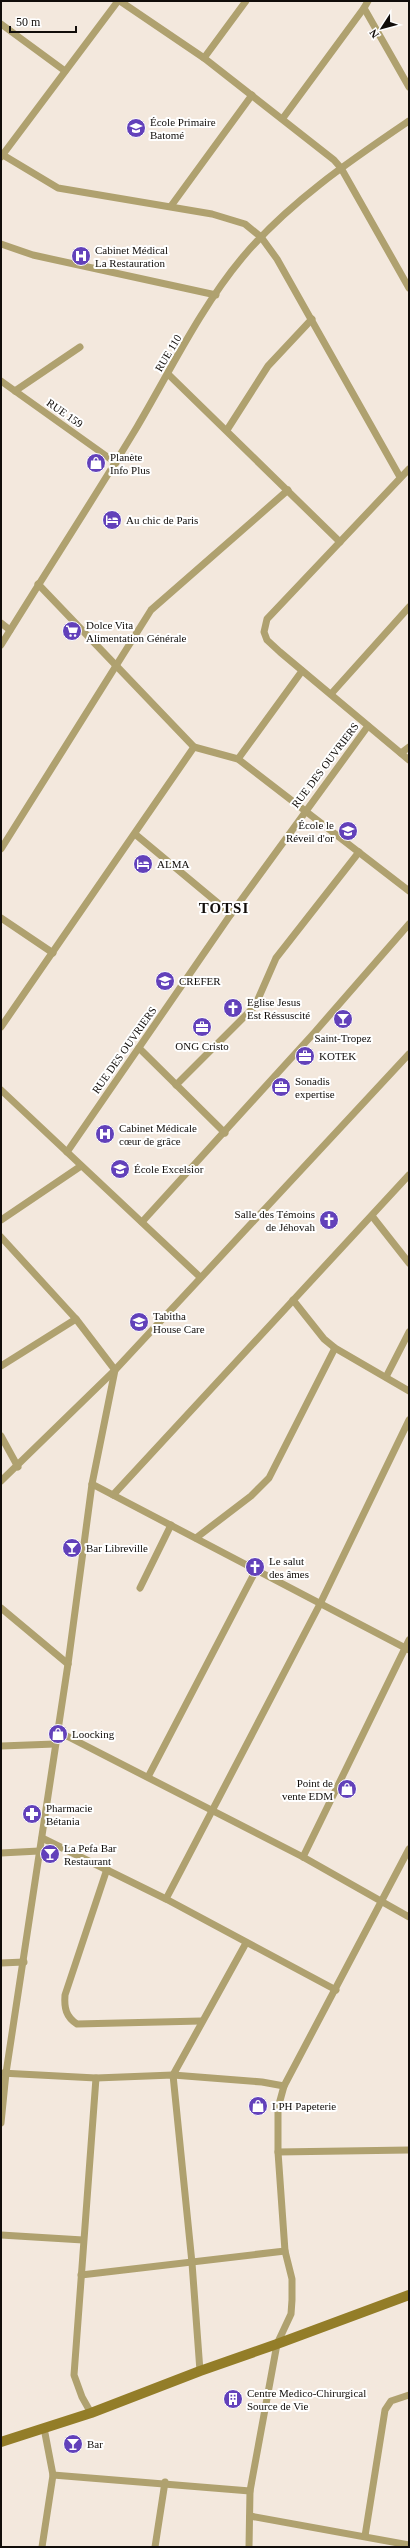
<svg xmlns="http://www.w3.org/2000/svg" width="410" height="2548" viewBox="0 0 410 2548" font-family="Georgia,serif">
  <rect width="100%" height="100%" fill="#f3e8dd"/>
  <g fill="none" stroke-linecap="round" stroke-linejoin="round">
    <g stroke="#afa16f" stroke-width="7">
      <path d="M120,1L204,58L334,160L341,168L409,288"/>
      <path d="M368,1L364,8L409,87"/>
      <path d="M1,24L65,71"/>
      <path d="M204,58L246,1"/>
      <path d="M283,118L364,8"/>
      <path d="M3,155L58,188L212,214L245,224L261,237L277,259L400,477"/>
      <path d="M1,157L118,1"/>
      <path d="M171,206L252,95"/>
      <path d="M1,244L33,255L216,295"/>
      <path d="M168,374L340,542"/>
      <path d="M1,381L116,463"/>
      <path d="M15,391L80,347"/>
      <path d="M227,430L268,366L312,319"/>
      <path d="M409,469L267,619L264,632L267,640L280,652L409,760"/>
      <path d="M38,584L194,747L238,759L409,891"/>
      <path d="M1,623L10,630"/>
      <path d="M1,645C46,572 93,500 137,427C170,371 201,307 242,258C289,202 350,161 409,121"/>
      <path d="M331,694L409,607"/>
      <path d="M401,753L409,747"/>
      <path d="M238,759L302,671"/>
      <path d="M135,834L231,914"/>
      <path d="M1,849L151,610L288,490"/>
      <path d="M1,918L53,953"/>
      <path d="M1,1027L194,747"/>
      <path d="M139,1048L225,1133"/>
      <path d="M176,1085L255,1006L276,958L359,852"/>
      <path d="M1,1090L200,1277"/>
      <path d="M67,1152L231,914L368,726"/>
      <path d="M372,1216L409,1263"/>
      <path d="M1,1220L81,1166"/>
      <path d="M142,1222L314,1033L409,924"/>
      <path d="M1,1237L76,1319L115,1370L92,1484L68,1664L6,2073L1,2123"/>
      <path d="M293,1300L324,1339L335,1348L409,1391"/>
      <path d="M1,1366L76,1319"/>
      <path d="M386,1377L409,1332"/>
      <path d="M1,1436L18,1467"/>
      <path d="M1,1481L115,1370L409,1054"/>
      <path d="M92,1484L409,1650"/>
      <path d="M113,1495L409,1175"/>
      <path d="M196,1538L251,1496L269,1478L335,1348"/>
      <path d="M140,1588L171,1525"/>
      <path d="M1,1608L68,1664"/>
      <path d="M57,1731L303,1857L409,1917"/>
      <path d="M1,1746L55,1744"/>
      <path d="M148,1777L256,1570"/>
      <path d="M42,1838L166,1899L336,1990"/>
      <path d="M1,1853L39,1851"/>
      <path d="M303,1857L409,1640"/>
      <path d="M107,1869L65,1995C64,2008 66,2017 77,2024L201,2021"/>
      <path d="M166,1899L320,1604L409,1420"/>
      <path d="M1,1963L24,1962"/>
      <path d="M1,2073L96,2078L173,2075L262,2082L284,2086"/>
      <path d="M278,2152L409,2150"/>
      <path d="M1,2235L83,2240"/>
      <path d="M81,2275L285,2251"/>
      <path d="M200,2371L192,2263L173,2075L246,1943"/>
      <path d="M91,2413L82,2397L74,2375L96,2078"/>
      <path d="M44,2428L53,2475L250,2491"/>
      <path d="M250,2516L409,2545"/>
      <path d="M365,2536L385,2410L391,2401L409,2395"/>
      <path d="M42,2547L53,2475"/>
      <path d="M155,2547L165,2482"/>
      <path d="M249,2547L250,2491L277,2344L291,2314L292,2300V2279L285,2251L278,2152V2108L284,2086L409,1849"/>
    </g>
    <path stroke="#937d28" stroke-width="10" d="M1,2442L91,2413L200,2371L277,2344L409,2295"/>
  </g>
  <defs>
    <g id="school-disc" transform="scale(1)"><circle r="9.5" fill="#6241ba" stroke="#fff"/><path d="M0-5L7-2L0 1L-7-2ZM-4 1L0 2.5L4 1V4Q0 6-4 4Z" fill="#fff"/></g>
    <g id="hospital-disc" transform="scale(1)"><circle r="9.5" fill="#6241ba" stroke="#fff"/><path d="M-5-5h3v3.5h4V-5h3V5h-3V1.5h-4V5h-3Z" fill="#fff"/></g>
    <g id="shop-disc" transform="scale(1)"><circle r="9.5" fill="#6241ba" stroke="#fff"/><path d="M-5-2.5h2.3a2.7 3.5 0 0 1 5.4 0H5L5.5 6h-11ZM-1.5-2.5h3a1.5 2.3 0 0 0-3 0Z" fill="#fff"/></g>
    <g id="hotel-disc" transform="scale(1)"><circle r="9.5" fill="#6241ba" stroke="#fff"/><path d="M-6-4.5h1.5V1H6V5H4.5V3h-9V5H-6ZM-4 0a1.8 1.8 0 1 1 3.6 0ZM.5 0V-2.5h3Q6-2.5 6 0Z" fill="#fff"/></g>
    <g id="supermarket-disc" transform="scale(1)"><circle r="9.5" fill="#6241ba" stroke="#fff"/><path d="M-6-5.5h2.5l.6 2H6L4.5 2H-2.5L-4.4-4H-6ZM-1.5 3.2a1.3 1.3 0 1 0 .1 0ZM3 3.2a1.3 1.3 0 1 0 .1 0Z" fill="#fff"/></g>
    <g id="church-disc" transform="scale(1)"><circle r="9.5" fill="#6241ba" stroke="#fff"/><path d="M-1.2-6h2.4v3.5h3.3v2.4h-3.3V6h-2.4V-.1h-3.3v-2.4h3.3Z" fill="#fff"/></g>
    <g id="bar-disc" transform="scale(1)"><circle r="9.5" fill="#6241ba" stroke="#fff"/><path d="M-6-5H6L.8 .8V4.5H3.5V6h-7V4.5H-.8V.8Z" fill="#fff"/></g>
    <g id="office-disc" transform="scale(1)"><circle r="9.5" fill="#6241ba" stroke="#fff"/><path d="M-6-3h4V-5.5h4V-3h4V5H-6ZM-1-4.5V-3h2v-1.5ZM-6 0V1H6V0Z" fill="#fff"/></g>
    <g id="pharmacy-disc" transform="scale(1)"><circle r="9.5" fill="#6241ba" stroke="#fff"/><path d="M-2-6h4v4h4v4h-4v4h-4v-4h-4v-4h4Z" fill="#fff"/></g>
    <g id="building-disc" transform="scale(1)"><circle r="9.5" fill="#6241ba" stroke="#fff"/><path d="M-4-6H4V6H1V3H-1V6H-4ZM-2.5-4.3h1.7v1.8h-1.7ZM.8-4.3h1.7v1.8H.8ZM-2.5-1h1.7V.8h-1.7ZM.8-1h1.7V.8H.8Z" fill="#fff"/></g>
  </defs>
  <g fill-rule="evenodd">
    <use href="#school-disc" x="136" y="128"/>
    <use href="#hospital-disc" x="81" y="256"/>
    <use href="#shop-disc" x="96" y="463"/>
    <use href="#hotel-disc" x="112" y="520"/>
    <use href="#supermarket-disc" x="72" y="631"/>
    <use href="#school-disc" x="348" y="831"/>
    <use href="#hotel-disc" x="143" y="864"/>
    <use href="#school-disc" x="165" y="981"/>
    <use href="#church-disc" x="233" y="1008"/>
    <use href="#bar-disc" x="343" y="1019"/>
    <use href="#office-disc" x="202" y="1027"/>
    <use href="#office-disc" x="305" y="1056"/>
    <use href="#office-disc" x="281" y="1087"/>
    <use href="#hospital-disc" x="105" y="1134"/>
    <use href="#school-disc" x="120" y="1169"/>
    <use href="#church-disc" x="329" y="1220"/>
    <use href="#school-disc" x="139" y="1322"/>
    <use href="#bar-disc" x="72" y="1548"/>
    <use href="#church-disc" x="255" y="1567"/>
    <use href="#shop-disc" x="58" y="1734"/>
    <use href="#shop-disc" x="347" y="1789"/>
    <use href="#pharmacy-disc" x="32" y="1814"/>
    <use href="#bar-disc" x="50" y="1854"/>
    <use href="#shop-disc" x="258" y="2106"/>
    <use href="#building-disc" x="233" y="2399"/>
    <use href="#bar-disc" x="73" y="2444"/>
  </g>
  <g text-anchor="middle" stroke-width="4" stroke-linejoin="round" paint-order="stroke">
    <g font-size="11" fill="#110d0a" stroke="#fff" text-anchor="start">
      <text x="150" y="126">École Primaire<tspan x="150" dy="13">Batomé</tspan></text>
      <text x="95" y="254">Cabinet Médical<tspan x="95" dy="13">La Restauration</tspan></text>
      <text x="110" y="461">Planète<tspan x="110" dy="13">Info Plus</tspan></text>
      <text x="126" y="524">Au chic de Paris</text>
      <text x="86" y="629">Dolce Vita<tspan x="86" dy="13">Alimentation Générale</tspan></text>
      <text x="334" y="829" text-anchor="end">École le<tspan x="334" dy="13">Réveil d'or</tspan></text>
      <text x="157" y="868">ALMA</text>
      <text x="179" y="985">CREFER</text>
      <text x="247" y="1006">Eglise Jesus<tspan x="247" dy="13">Est Réssuscité</tspan></text>
      <text x="343" y="1042" text-anchor="middle">Saint-Tropez</text>
      <text x="202" y="1050" text-anchor="middle">ONG Cristo</text>
      <text x="319" y="1060">KOTEK</text>
      <text x="295" y="1085">Sonadis<tspan x="295" dy="13">expertise</tspan></text>
      <text x="119" y="1132">Cabinet Médicale<tspan x="119" dy="13">cœur de grâce</tspan></text>
      <text x="134" y="1173">École Excelsior</text>
      <text x="315" y="1218" text-anchor="end">Salle des Témoins<tspan x="315" dy="13">de Jéhovah</tspan></text>
      <text x="153" y="1320">Tabitha<tspan x="153" dy="13">House Care</tspan></text>
      <text x="86" y="1552">Bar Libreville</text>
      <text x="269" y="1565">Le salut<tspan x="269" dy="13">des âmes</tspan></text>
      <text x="72" y="1738">Loocking</text>
      <text x="333" y="1787" text-anchor="end">Point de<tspan x="333" dy="13">vente EDM</tspan></text>
      <text x="46" y="1812">Pharmacie<tspan x="46" dy="13">Bétania</tspan></text>
      <text x="64" y="1852">La Pefa Bar<tspan x="64" dy="13">Restaurant</tspan></text>
      <text x="272" y="2110">I PH Papeterie</text>
      <text x="247" y="2397">Centre Medico-Chirurgical<tspan x="247" dy="13">Source de Vie</tspan></text>
      <text x="87" y="2448">Bar</text>
    </g>
    <g font-size="11" fill="#110d0a" stroke="#fff">
      <text transform="translate(168 353) rotate(-59)" y="4">RUE 110</text>
      <text transform="translate(65 413) rotate(35)" y="4">RUE 159</text>
      <text transform="translate(325 765) rotate(-53)" y="4">RUE DES OUVRIERS</text>
      <text transform="translate(124 1050) rotate(-55)" y="4">RUE DES OUVRIERS</text>
    </g>
    <g font-size="15" font-weight="bold" letter-spacing="1" fill="#110d0a" stroke="#fff">
      <text x="224" y="913">TOTSI</text>
    </g>
  </g>
  <rect width="410" height="2548" fill="none" stroke="#110d0a" stroke-width="4"/>
  <g transform="translate(382 28) rotate(234)" stroke="#ffffff" stroke-width="3" paint-order="stroke">
  <path d="M0-3L7 15L0 10L-7 15Z" fill="#110d0a"/>
  <text y="-6" font-size="11" font-weight="bold" text-anchor="middle" fill="#110d0a">N</text>
  </g>
  <path d="M10 26v6h66v-6" fill="none" stroke="#110d0a" stroke-width="2"/>
  <text x="16" y="26" font-size="12" fill="#110d0a" stroke="#ffffff" stroke-width="3" paint-order="stroke">50 m</text>
</svg>
